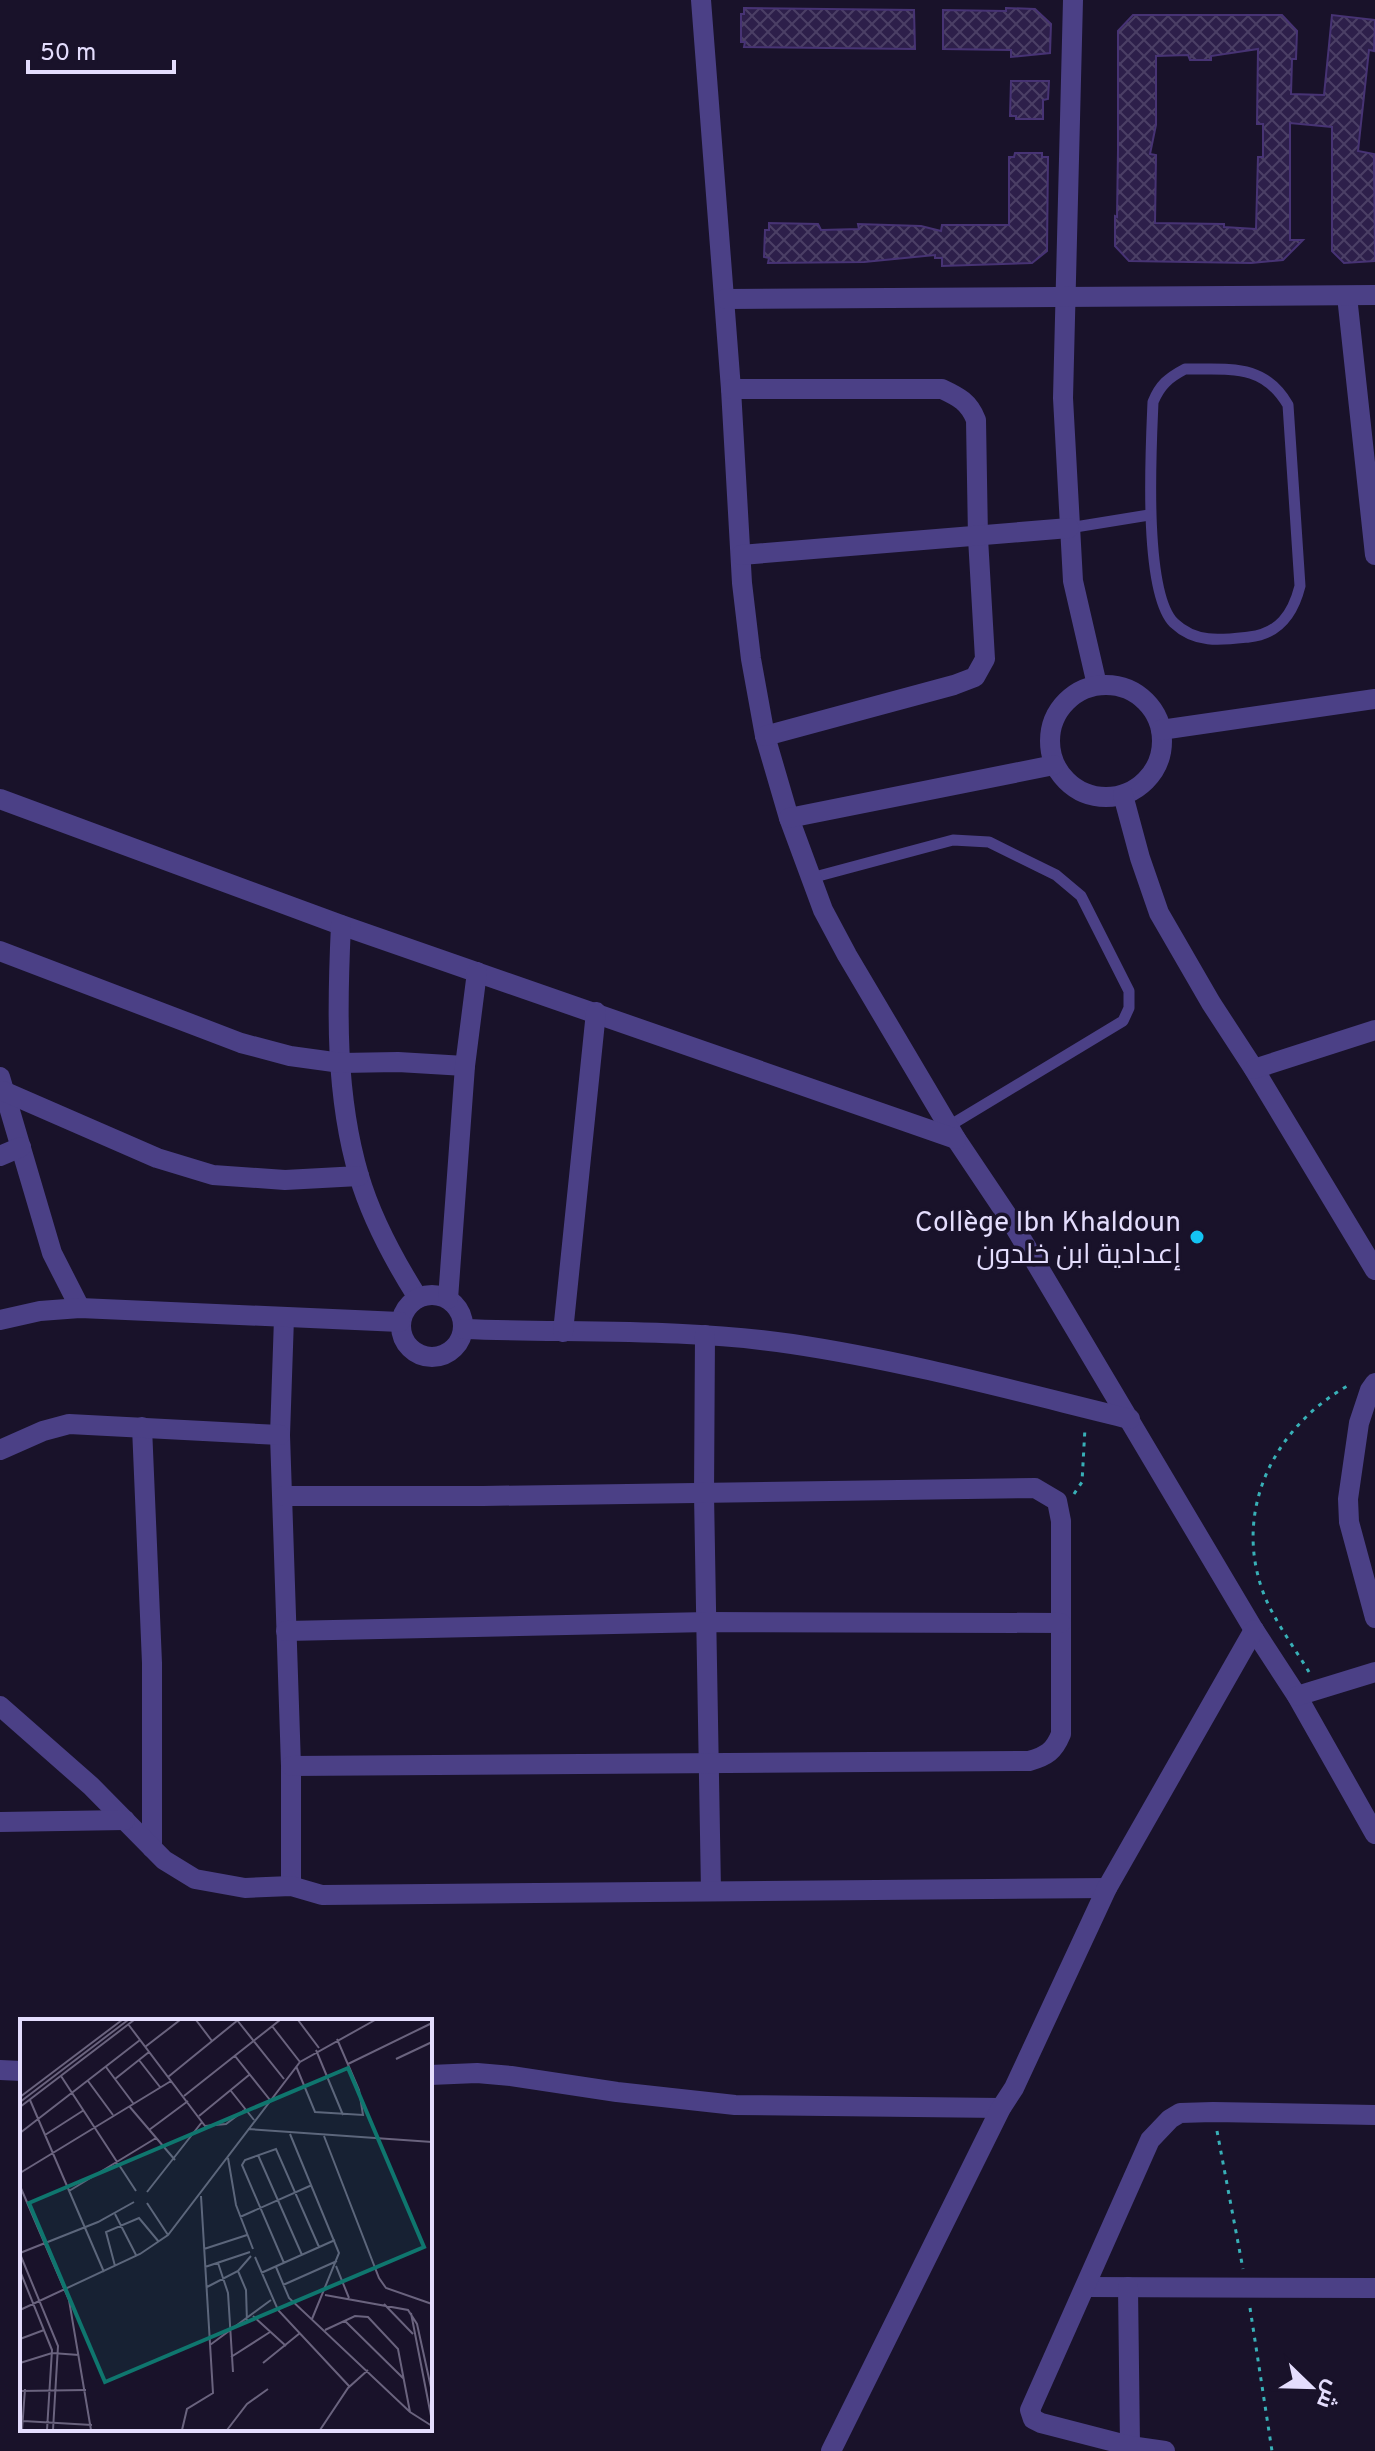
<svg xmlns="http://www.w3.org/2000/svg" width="1375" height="2451" viewBox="0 0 1375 2451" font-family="Overpass,Cairo,sans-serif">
  <defs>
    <pattern id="building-cross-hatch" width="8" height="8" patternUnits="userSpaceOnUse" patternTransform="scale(2)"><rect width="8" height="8" fill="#2d1f4a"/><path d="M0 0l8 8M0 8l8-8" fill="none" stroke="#4b3f65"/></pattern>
  </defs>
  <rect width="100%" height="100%" fill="#19122a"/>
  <g fill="url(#building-cross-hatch)" stroke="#473374" stroke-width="2" fill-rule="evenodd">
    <path d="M744,8L914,10L915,49L744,47L745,42H741V14H744Z"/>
    <path d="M1006,8L1035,9L1051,24L1050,53L1011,57V50L943,49V10L1006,11Z"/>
    <path d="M1133,15H1282L1297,31L1296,59H1292L1291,94L1324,95L1332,15L1375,20L1374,51L1369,50L1358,151L1374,154L1375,261L1344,263L1332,251V127L1290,123V240H1303L1283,260L1251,263L1129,261L1115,246V216L1117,217L1118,150V31ZM1258,49L1257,124H1263V157H1258L1256,229L1224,227V224L1155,223L1156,155L1150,154L1156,125V56L1188,55L1190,60H1211V56Z"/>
    <path d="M1011,81H1049L1048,99L1043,100V119H1016V116H1010Z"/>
    <path d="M1015,153H1042V157H1048L1047,251L1032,263L942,266V258H935V255L864,262L768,263L769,258L764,257L765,230H769V223L818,224L821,230L859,229L858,224L921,226L941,231L942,225H1009V157H1014Z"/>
  </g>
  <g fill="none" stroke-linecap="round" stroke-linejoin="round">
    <g stroke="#38b0b7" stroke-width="3" stroke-dasharray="4 6" stroke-linecap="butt">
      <path d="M1074,1494L1082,1482L1085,1428"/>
      <path d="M1309,1672C1294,1647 1273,1619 1263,1592C1232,1507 1277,1424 1351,1384"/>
      <path d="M1217,2131L1243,2269"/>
      <path d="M1250,2308L1272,2451"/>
    </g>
    <g stroke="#4b4086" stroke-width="11">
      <path d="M1185,369C1228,370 1263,362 1288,405L1300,586C1293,614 1279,634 1249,637C1222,640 1196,644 1174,623C1143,592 1151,449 1153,402C1160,385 1168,378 1185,369Z"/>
      <path d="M1069,528L1149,515"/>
      <path d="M811,878L953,840L989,842L1056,875L1081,896L1129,991V1008L1123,1021L949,1126"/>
    </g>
    <g stroke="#4b4086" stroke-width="20">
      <path d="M701,0L731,389L742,583L751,659L765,736L789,818L823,910L847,955L956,1139L1011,1221L1254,1630L1297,1696L1375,1834"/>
      <path d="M1073,0L1063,398L1073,581L1097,685"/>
      <path d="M1347,296L1375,555"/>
      <path d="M725,299L1375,295"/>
      <path d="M731,389H942C959,397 969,402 976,420L978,538L985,659L975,677L954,685L765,736"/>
      <path d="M741,555L1069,528"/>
      <circle cx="1106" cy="741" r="56"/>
      <path d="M1161,730L1375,699"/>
      <path d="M1123,795L1140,858L1159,913L1211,1003L1254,1069L1375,1270"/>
      <path d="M0,799L341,925L956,1139"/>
      <path d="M789,818L1054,765"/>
      <path d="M341,925C337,1008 335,1095 359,1176C372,1220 394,1260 418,1298"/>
      <path d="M0,951L241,1043L290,1056L341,1063L398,1062L465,1066"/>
      <path d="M1254,1069L1375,1030"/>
      <path d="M0,1077L52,1253L80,1308"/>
      <path d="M3,1091L157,1158L213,1175L285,1180L359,1176"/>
      <path d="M0,1156L21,1147"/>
      <circle cx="432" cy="1326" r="31"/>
      <path d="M448,1299L465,1066L477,972"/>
      <path d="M284,1318L280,1435L291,1766V1886"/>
      <path d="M0,1320L40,1311L80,1308L400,1322"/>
      <path d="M464,1329C573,1333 684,1328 792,1344C906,1361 1019,1392 1130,1419"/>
      <path d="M563,1332L596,1012"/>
      <path d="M705,1335L704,1494L711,1891"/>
      <path d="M1375,1383L1370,1390L1359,1423L1348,1499L1349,1522L1375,1618"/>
      <path d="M142,1427L152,1663V1848"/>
      <path d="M0,1450L43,1431L69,1424L280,1435"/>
      <path d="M283,1496H483L1035,1488L1057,1501L1061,1521V1734C1054,1751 1047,1756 1029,1761L291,1766"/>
      <path d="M286,1631L708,1622L1061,1623"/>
      <path d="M1297,1696L1375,1672"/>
      <path d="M0,1706L91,1786L164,1860L195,1879L245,1888L291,1886L322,1895L1107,1888"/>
      <path d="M0,1822L125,1820"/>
      <path d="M0,2070L22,2071"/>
      <path d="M430,2075L477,2073L511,2076L617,2092L735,2105L1001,2108"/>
      <path d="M1086,2287L1375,2288"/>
      <path d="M1128,2287L1130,2446"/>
      <path d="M831,2451L1001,2108L1014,2088L1107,1888L1254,1630"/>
      <path d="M1165,2451L1130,2446L1041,2423L1033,2419L1030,2410L1150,2140L1170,2119L1180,2113L1213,2112L1375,2115"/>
    </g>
  </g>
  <circle fill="#14c3f2" stroke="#19122a" stroke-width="3" cx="1197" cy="1237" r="8"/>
  <g text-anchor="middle" stroke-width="7" stroke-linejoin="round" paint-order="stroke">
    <g font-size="28" fill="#e4ddfd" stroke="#19122a" text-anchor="end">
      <text x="1181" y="1231">Collège Ibn Khaldoun<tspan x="1181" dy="32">إعدادية ابن خلدون</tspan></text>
    </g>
  </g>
  <g transform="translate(20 2019)">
    <rect width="412" height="412" fill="#19122a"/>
    <path fill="none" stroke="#6a637e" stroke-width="2" d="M176,1L192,22M217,1L264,60M278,1L299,29M108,5L185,107L206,105L226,90M252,7L280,43M125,28L160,1M296,31L323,96M215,37L250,81M376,40L412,23M119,41L140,68M328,45L412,4M276,47L295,93L343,96L339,71L317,20M86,48L113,84M41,57L116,172M148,58L218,1M95,60L129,33M68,62L93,96M211,72L234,101M164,77L260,1M0,78L102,1M10,81L84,253M0,83L108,1M109,87L155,141M0,88L114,1M179,97L229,56M228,110L412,123M129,111L168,82M0,114L120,21M270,115L319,234L292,300M25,116L64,91M304,117L359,259L366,269L412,285M238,136L282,236M208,139L216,186L233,230M0,154L151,62M0,167L49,281L71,411M49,172L136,119M127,173L182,103M127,184L148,216M95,195L116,236M220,198L292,166M184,230L227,216M0,234L78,203L114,183M0,235L38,327L33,411M235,238L258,291L329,367M198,244L208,274L213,353M264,244L222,146L225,141L256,130L299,228M95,247L86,213L119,199L139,223M316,247L329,279M185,248L230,233M256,248L269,279L390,393L412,407M0,252L32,331L27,411M218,252L226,271L227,303M241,254L315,221M263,266L317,242M187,268L218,252L231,237M305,276L388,291L397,305L412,373M364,285L393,315M0,291L120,235L148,216L280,43L355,1M391,294L412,402M233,297L266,327M325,302L384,360M305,311L335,297L348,298L378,330L390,393M0,320L24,311M190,326L251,281M211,338L250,313M0,344L32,334L59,336M243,344L280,314M0,372L66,371M3,402L72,406M2,411L5,370M162,411L167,390L193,374L181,177M207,411L227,385L248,370M300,411L328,369L348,351"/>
    <path fill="#0f766e" fill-opacity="0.15" stroke="#0f766e" stroke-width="4" d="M328,49L404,228L85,363L9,184Z"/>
    <rect width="412" height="412" fill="none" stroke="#e4ddfd" stroke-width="4"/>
  </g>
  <g transform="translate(1311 2387) rotate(113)" stroke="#19122a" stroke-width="6" paint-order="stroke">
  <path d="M0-6L14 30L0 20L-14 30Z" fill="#e4ddfd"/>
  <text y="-12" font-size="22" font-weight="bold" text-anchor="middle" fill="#e4ddfd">ش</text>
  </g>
  <path d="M28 60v12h146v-12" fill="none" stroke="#e4ddfd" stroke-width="4"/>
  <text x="40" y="60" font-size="24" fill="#e4ddfd" stroke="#19122a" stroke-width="6" paint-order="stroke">50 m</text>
</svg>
